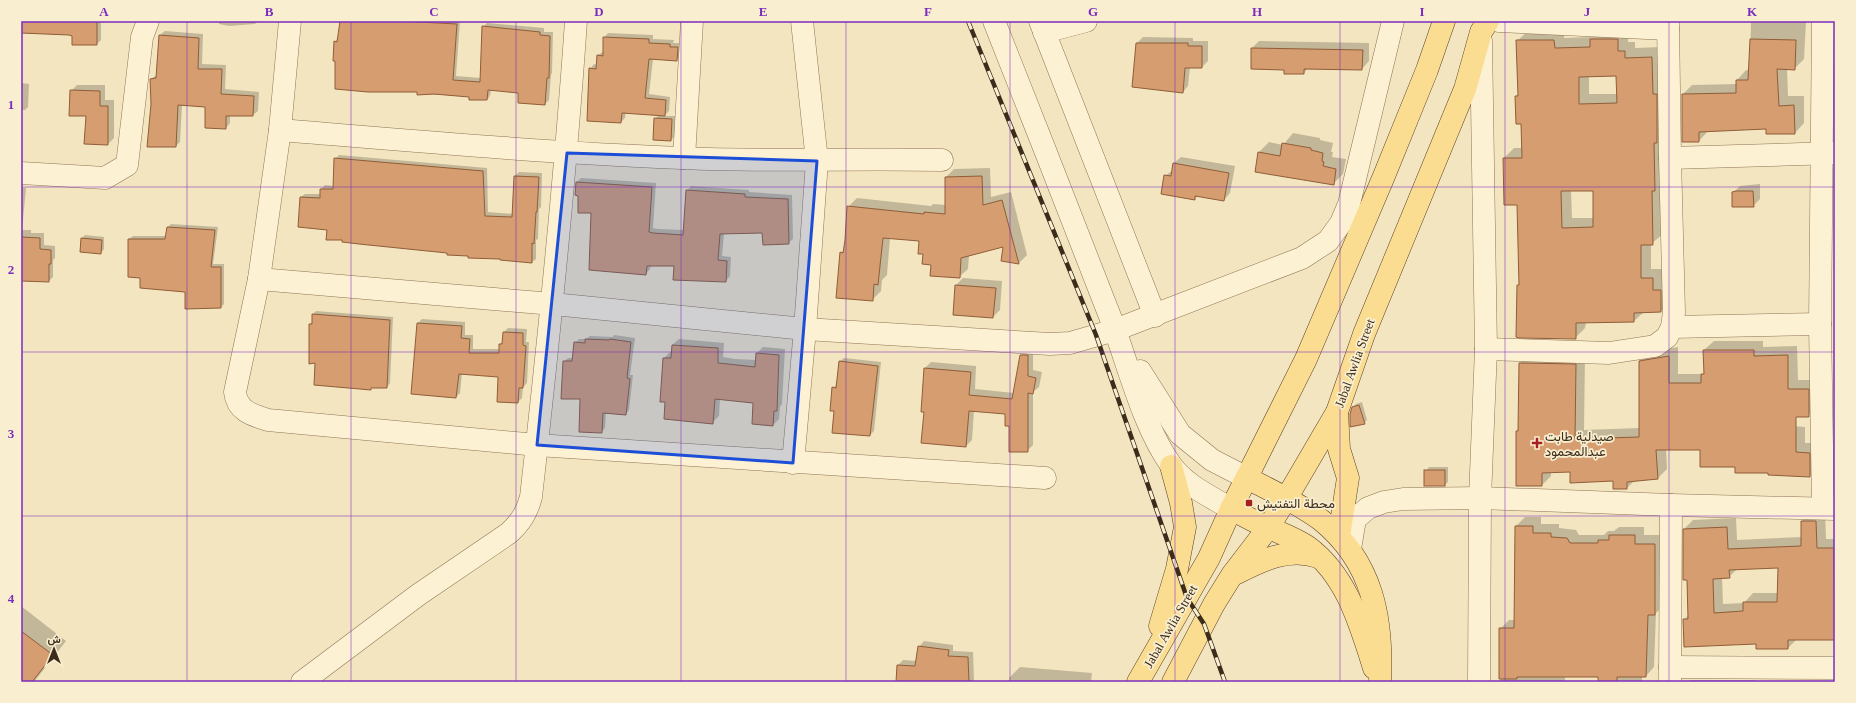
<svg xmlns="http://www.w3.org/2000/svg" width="1856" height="703" viewBox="0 0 1856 703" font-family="'Times New Roman',Vazirmatn,serif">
  <rect width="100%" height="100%" fill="#f3e5bf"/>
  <g fill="#0003" fill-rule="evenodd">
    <path d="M21,21H101V40L97,44L73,35L21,33Z"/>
    <path d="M219,21H258L255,24L229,26L219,24Z"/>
    <path d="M341,21H460L456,76L481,78L483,27L487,23L544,28V32H553L552,73L551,75L549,100L545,104L519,92L491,90L490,96L487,100L470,96L418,94V91L335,42L338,38Z"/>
    <path d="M1751,21H1806L1804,59L1794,69L1787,68L1788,96H1804V123L1795,133L1767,128L1708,131L1699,141L1683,94L1692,85L1737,84V80L1746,70H1750Z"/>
    <path d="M1601,29H1628V42H1635V48L1662,47L1663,234L1651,244V269H1662L1671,301L1661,311L1644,312L1634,321L1586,322L1585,328L1575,338L1518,286L1520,284L1518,204L1504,158L1514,148H1522V123L1516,96L1519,94L1517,41L1528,31L1564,30V38L1594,37ZM1617,75L1618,94H1589V76ZM1571,190H1594V218H1572Z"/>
    <path d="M165,31L203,34L202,64L226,65L225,89L259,92L258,111L253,115H230V123L226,128L206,106L182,105L180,142L176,146L152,104L151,79L158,74L160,35Z"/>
    <path d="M608,33L653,35V39L674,40L673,43H682L681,56L677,60L653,59L649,94L670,97L669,111L664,116H675L674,137L671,140L655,119L659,115L626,112L625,118L621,122L590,69L594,64L597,65L598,55L604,51V38Z"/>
    <path d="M1143,37L1193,38V41H1208V61L1202,67H1190L1188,86L1183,92L1133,86L1137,43Z"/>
    <path d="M1259,41L1369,43V61L1362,69L1308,68L1304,73L1285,69L1252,48Z"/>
    <path d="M21,83L29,84L28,107L25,110H21Z"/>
    <path d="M77,85H105V100H114V138L108,144L71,91Z"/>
    <path d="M1293,133L1320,138V140L1333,143L1331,152H1333L1332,157L1346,159L1343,174L1333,184L1259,152L1269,142L1283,145Z"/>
    <path d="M339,155L487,168L488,212L514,214L515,176L519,172L542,173L541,207L539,209L538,239L536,240V259L532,262L343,239L328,229L301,197L305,194H321V189L325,185L334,186L335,159Z"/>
    <path d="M1181,157L1235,166L1230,193L1224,200L1198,196L1194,199L1165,176L1173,170L1174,163Z"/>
    <path d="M990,168L991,197L1011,192L1027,255L1019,263L1004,246L969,255L968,269L959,277L932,264L924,253L920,240L890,238L887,275L882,280L881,291L872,300L841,253L845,249L848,207L857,198L931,206L933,204L946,205V177L954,169Z"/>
    <path d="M581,178L656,183L653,228L658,229L684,230L687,191L691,186L749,190V192L792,195L793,239L788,243L763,232L724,233L722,256L731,257L730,276L726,281L675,265H651L650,269L646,274L579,195L577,182Z"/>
    <path d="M1760,184V199L1753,206L1733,193L1740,186Z"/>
    <path d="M21,188H26L22,230H31V233H44V245L55,246V258L53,260V277L49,281L21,280Z"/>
    <path d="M1835,198V258L1834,257Z"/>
    <path d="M171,224L218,227L213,264H224V304L221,307L186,291L142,277L129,239L133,236H167L168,227Z"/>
    <path d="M85,235L104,237V249L101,253L82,238Z"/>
    <path d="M963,278L1002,281L1000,310L993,317L956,285Z"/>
    <path d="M316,311L393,317L390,383L387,387L316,362L310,363V324L313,321V314Z"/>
    <path d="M422,319L465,322V335H473V349H500V344L503,342L504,332L508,328L527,329L526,342H529L527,383L523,387L522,398L518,402L499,376L462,373L460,393L456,397L418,323Z"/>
    <path d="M614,335L635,338L630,375H633L629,410L626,414L606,412L605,428L601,432L581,398L564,362L568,358H573L575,343L579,339H586L590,336L613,337Z"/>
    <path d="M679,339L724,343L723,357L735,359L757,360V353L763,347L785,349L782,404L780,407L779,419L773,425L754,402L720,399L719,416L712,423L666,402L664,358L670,352H672V345Z"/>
    <path d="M1714,341H1763V347L1797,346L1798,380H1818V405L1809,414L1764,424L1805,427V443H1819V467L1810,476L1769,472L1736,466L1701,449H1666L1667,469L1658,478L1635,480L1627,488H1614V480L1571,471L1551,472V476L1542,485L1517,431L1519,428L1520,363L1529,354L1585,355L1584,430L1640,428V361L1649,352L1678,347V374H1703L1705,372L1704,350Z"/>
    <path d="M1027,349L1033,350V370L1042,372L1039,387L1033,392V445L1027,451L1010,425L1006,413L974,410L972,440L966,446L925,411V368L931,362L976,366L975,389L1014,393L1021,355Z"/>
    <path d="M844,358L881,362L874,431L870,435L835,410L833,388L837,384L840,361Z"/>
    <path d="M1362,402L1367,420L1364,423L1353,407L1356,404Z"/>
    <path d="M1429,467H1448V482L1445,485L1426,471Z"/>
    <path d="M1811,512H1825L1826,539H1835V639H1797L1788,648L1757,643L1684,620L1689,614L1684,529L1693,520L1736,518L1737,540L1802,537V521ZM1779,567V593H1753L1744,603L1723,604L1722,577H1729L1737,569Z"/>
    <path d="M1525,517H1541V524H1559V528L1576,530L1579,535H1604L1608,531H1614L1619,527H1644V535H1664V605L1656,613L1654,667L1646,676H1642V682H1599V676H1565V682H1500V629L1509,620H1515L1516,526Z"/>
    <path d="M21,606L66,641L34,682H21Z"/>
    <path d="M924,641L953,645V651L973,652L974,681L897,682L898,665L903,660L917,661L919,647Z"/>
    <path d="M1020,667L1092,673L1091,682H1009V678Z"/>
    <path d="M1690,680H1756V682H1688Z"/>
  </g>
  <g fill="#d59d70" stroke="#905d38" fill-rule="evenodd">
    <path d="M21,21H97V45H72V36L69,35L21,33Z"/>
    <path d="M340,21H400L457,24L453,80L480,82L482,26L540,32V35L550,36L549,78H547L545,105L518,103V93L488,90L487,100H469V97L434,94L417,95V92H368L335,89V61H333L334,41L337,42Z"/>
    <path d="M159,35L199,38L198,69H222L221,94L254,96L253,116H226V129L205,128V107L178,105L176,147H147L151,104L150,79L156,78Z"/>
    <path d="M603,37L649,39V43L670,44V47H678L677,61L649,59L645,98L666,100L665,116L622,113L621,123L587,121L589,68L596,69L597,55L603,56Z"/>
    <path d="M1590,39H1618V51H1625V58L1652,57L1653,94H1657V143H1654L1655,191H1652L1653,245H1641V278H1653V290H1661V312L1634,313V322L1576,323V339L1519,338L1516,337L1517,285H1519L1517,205H1504L1503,158H1522L1521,124H1516L1515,96H1518L1516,40H1554L1555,48L1590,47ZM1616,76L1617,103L1579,104V77ZM1561,191H1593V227L1562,228Z"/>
    <path d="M1750,39L1796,40L1795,70L1777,69L1779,106L1794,105L1795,134H1766V129L1699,132V142H1682V94L1736,93V80H1748Z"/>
    <path d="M1136,43H1188V46H1202V68H1185L1183,93L1132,87Z"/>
    <path d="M1251,48L1363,50L1362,70L1304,69V74H1284V70L1251,69Z"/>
    <path d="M70,90L100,91V106H108V145L84,144L86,116H69Z"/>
    <path d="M654,118L672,119L671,141L653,140Z"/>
    <path d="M1282,143L1311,148V150L1323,153L1322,161L1324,162L1323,166L1336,169L1334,185L1255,172L1258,152L1280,156Z"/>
    <path d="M334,158L483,171L485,216L512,217L514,176L539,177L537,212H536L534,244L532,243V263L500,260V259L468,258V256L447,255V253L359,244L342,242V240H326L327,230L298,227L300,197L320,198V189H333Z"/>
    <path d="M1173,163L1229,173L1224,201L1195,196V200L1161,194L1164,175L1171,176Z"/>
    <path d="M982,176L983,205L1002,200L1019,264L1001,261L1003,247L961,258L960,278L930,276L931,265L922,264L923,254H918L919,241L883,238L878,285L874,284L873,301L836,298L840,252L843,253L845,240L847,206L924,214V212L945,214V177Z"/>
    <path d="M576,182L652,187L649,232L653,233L683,235L686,190L745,194V197L788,199L789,244L763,245L762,233L720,234L718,260L727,261L726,282L673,280L674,266H647L646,275L589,270L591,213H578V196L575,195Z"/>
    <path d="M1736,191H1753L1754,207H1732V192Z"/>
    <path d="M167,227L215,230L211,267H221V308L185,309V292L140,288V278L128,277V239H165Z"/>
    <path d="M21,237L40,238V249L51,250V264H49V282L21,281Z"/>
    <path d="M81,238L102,240L101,254L80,252Z"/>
    <path d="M955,285L996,288L993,318L953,315Z"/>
    <path d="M312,314L390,320L387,388H371V390L314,385L315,363L309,364V324H312Z"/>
    <path d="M417,323L462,326L461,338L470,339L469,353H499V344H502L503,332L523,333V345L526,346L523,388H519L518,403L497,402L498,377L459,374L456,398L411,394Z"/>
    <path d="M585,339L609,340L610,339L631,342L627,378L630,379L626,415L603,413L602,433L579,432L580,399H561L563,361H572L574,342L585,343Z"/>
    <path d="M672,345L718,348V363L728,364L755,367L756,353L779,355L777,411H774L773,426L752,424L753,403L715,399L713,424L664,419L665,402H660L663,358H671Z"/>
    <path d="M1703,350H1754V356L1788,355V389H1809V417H1796V452L1810,453V477L1768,475V473H1735V467H1700V450H1656L1658,479L1627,482V489H1613V481L1570,483V472L1542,473V486H1516V431H1518L1519,363L1576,364L1575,439L1639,437V361L1669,356V383H1701V374H1704Z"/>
    <path d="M1020,355H1028V376L1036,378L1033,394L1028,393V452H1009V426H1005V414L969,411L966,447L921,443L924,412H921L924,368L971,372L969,395L1012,399Z"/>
    <path d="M839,361L878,366L870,436L832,433L834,411H830L832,387L836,388Z"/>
    <path d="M1359,405L1365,424L1350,427V414L1352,407Z"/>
    <rect x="1424" y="470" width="21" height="16"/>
    <path d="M1801,521H1816L1817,548H1834L1835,640H1788V649H1756V644L1684,647L1683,619H1688L1687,580H1683V529L1727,527L1728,549L1801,546ZM1778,568L1777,602H1743V611L1714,613L1713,579L1730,578L1729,570Z"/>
    <path d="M1515,526H1533V533H1551V537L1567,538L1570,543H1598V540H1609V535H1635V544H1655V615H1648L1646,677H1617V682H1598V677H1517V679H1499V628H1514Z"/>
    <path d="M21,631L53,655L32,682H21Z"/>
    <path d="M918,646L949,650L948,656L968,657L969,682H896L897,665L915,666Z"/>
  </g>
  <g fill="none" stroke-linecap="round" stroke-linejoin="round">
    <g stroke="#8e7555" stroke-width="23">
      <g id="minor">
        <path d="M290,21L280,130L259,279L235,392C237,411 252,415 268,420L537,445L1045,478"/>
        <path d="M994,21C1033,120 1073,220 1111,319C1128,364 1143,426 1171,465C1185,485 1210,496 1231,509"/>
        <path d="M1040,21L1155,316"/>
        <path d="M1499,21L1668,29"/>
        <path d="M1823,21L1820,324L1823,508"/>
        <path d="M1044,32L1086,21"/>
        <path d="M280,130C414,141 548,153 682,158C769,162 855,158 942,160"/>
        <path d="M684,158L692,21"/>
        <path d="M1670,158L1835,153"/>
        <path d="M21,173L105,178L127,165L142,37L148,21"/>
        <path d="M259,279L553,304L805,329L1050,344L1070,343L1115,330L1302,258L1328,241L1341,223L1349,204L1393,21"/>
        <path d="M1672,327L1820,324"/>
        <path d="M1486,349L1609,353L1655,346L1667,337L1672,327L1674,312L1670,158L1668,21"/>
        <path d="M1140,371L1180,434L1212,460L1247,478"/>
        <path d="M793,463L805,329L817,161L802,21"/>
        <path d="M1350,549L1355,519L1368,508L1384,502L1403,499L1480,498L1671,505L1835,509"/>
        <path d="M1670,667L1835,668"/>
        <path d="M302,682L418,595L509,533C521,522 527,512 531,497C549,338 565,180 576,21"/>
        <path d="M1479,682L1480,498L1486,349L1481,41"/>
        <path d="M1670,682L1671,505"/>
      </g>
    </g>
    <g stroke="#5b422a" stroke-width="23">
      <g id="major">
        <path d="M1337,412L1339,449L1348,478L1339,536"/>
        <path d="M1247,478C1272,491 1298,503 1321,520C1373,562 1383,619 1380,682"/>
        <path d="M1231,509C1243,515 1255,522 1267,527C1280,533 1295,538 1308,547C1347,576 1360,624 1374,668"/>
        <path d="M1237,573C1262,560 1289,547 1318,557"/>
        <path d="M1160,626L1177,569L1185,527L1181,503L1171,466"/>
        <path d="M1138,682L1209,558L1231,509L1306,359L1384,176L1427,70L1444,21"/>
        <path d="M1173,682L1214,604L1232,575L1268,528L1286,499L1337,412L1364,334L1465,89L1481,32L1488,21"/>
      </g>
    </g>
    <use href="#minor" stroke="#fdf1d3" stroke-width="22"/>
    <use href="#major" stroke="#fbdd92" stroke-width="22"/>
    <g stroke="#3b2c1b" stroke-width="4.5">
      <path id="rail" d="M968,21L1096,335L1187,598L1204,624L1225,682"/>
    </g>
    <use href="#rail" stroke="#f9eecf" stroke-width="3" stroke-dasharray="9" stroke-linecap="butt"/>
  </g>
  <path fill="#1d4ed8" fill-opacity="0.2" stroke="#1d4ed8" stroke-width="3" stroke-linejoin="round" d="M567,153L817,161L793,463L537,445Z"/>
  <path fill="none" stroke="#7b2cbf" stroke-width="1" stroke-opacity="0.55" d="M187,21V682M351,21V682M516,21V682M681,21V682M846,21V682M1010,21V682M1175,21V682M1340,21V682M1505,21V682M1669,21V682M21,187H1835M21,352H1835M21,516H1835"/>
  <g fill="#a4211e" stroke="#f9eecf" stroke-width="1.5">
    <path d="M1535 437h4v4h4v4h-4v4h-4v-4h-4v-4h4z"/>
    <rect x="1245" y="499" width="8" height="8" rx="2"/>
  </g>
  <g text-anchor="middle" stroke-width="3.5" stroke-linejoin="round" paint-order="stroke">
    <g font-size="13" fill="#3b2c1b" stroke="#f9eecf">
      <text transform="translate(1354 363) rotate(-70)" y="5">Jabal Awlia Street</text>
      <text transform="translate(1170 626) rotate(-60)" y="5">Jabal Awlia Street</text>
    </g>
    <g font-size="13" fill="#3b2c1b" stroke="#f9eecf" text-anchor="start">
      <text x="1545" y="441">صيدلية طابت<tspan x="1545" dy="15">عبدالمحمود</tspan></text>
      <text x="1257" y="508">محطة التفتيش</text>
    </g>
  </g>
  <rect width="1856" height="703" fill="none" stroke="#f9eecf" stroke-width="44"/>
  <g transform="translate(54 649)" stroke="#f9eecf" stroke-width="3" paint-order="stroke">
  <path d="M0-3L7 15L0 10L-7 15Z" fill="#3b2c1b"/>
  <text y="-6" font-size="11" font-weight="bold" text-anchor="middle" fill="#3b2c1b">ش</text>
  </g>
  <rect x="22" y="22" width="1812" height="659" fill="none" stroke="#7b2cbf" stroke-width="1.5"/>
  <g font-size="13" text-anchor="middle" font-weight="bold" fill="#7b2cbf">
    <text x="104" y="16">A</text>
    <text x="269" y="16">B</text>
    <text x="434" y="16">C</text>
    <text x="599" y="16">D</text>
    <text x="763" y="16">E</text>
    <text x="928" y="16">F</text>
    <text x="1093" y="16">G</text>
    <text x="1257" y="16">H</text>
    <text x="1422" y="16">I</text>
    <text x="1587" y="16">J</text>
    <text x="1752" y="16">K</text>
    <text x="11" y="109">1</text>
    <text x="11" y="274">2</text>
    <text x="11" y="438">3</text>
    <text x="11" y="603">4</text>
  </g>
</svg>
